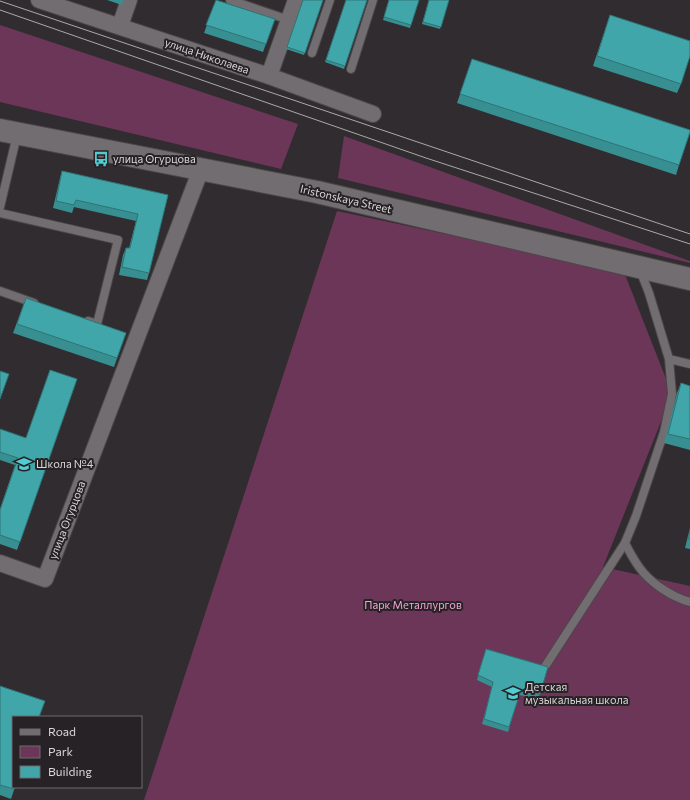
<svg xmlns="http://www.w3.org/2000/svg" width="690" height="800" viewBox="0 0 690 800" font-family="Commissioner,sans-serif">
  <rect width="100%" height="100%" fill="#312c2f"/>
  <g fill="#6c3659">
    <path d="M0,25L298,124L281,169L0,102Z"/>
    <path d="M344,136L690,261V263L338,178Z"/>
    <path d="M337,211L624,272L672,394L603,567L690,586V800H144Z"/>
  </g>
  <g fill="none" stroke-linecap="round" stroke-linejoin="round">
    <g stroke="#4b4749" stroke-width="10">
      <g id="lane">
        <path d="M230,0L289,20"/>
        <path d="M312,53L330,0"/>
        <path d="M351,69L373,0"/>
        <path d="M0,207L17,135"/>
        <path d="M0,213L118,240L97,324L88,321"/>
        <path d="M640,270L649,293L669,359L690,364"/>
        <path d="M0,291L34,303"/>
        <path d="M625,543C629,551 634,560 639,567C650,583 672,597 690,602"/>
        <path d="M546,665L625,543L636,516L664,432L672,394L669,359"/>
      </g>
    </g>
    <g stroke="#4b4749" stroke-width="18">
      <g id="street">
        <path d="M39,0L269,76L373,114"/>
        <path d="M120,26L129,0"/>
        <path d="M269,76L296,0"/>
        <path d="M0,563L45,579L201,169"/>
      </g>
    </g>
    <g stroke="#4b4749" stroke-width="24">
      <path id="secondary" d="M0,130L317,192L690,279"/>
    </g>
    <use href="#lane" stroke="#726d70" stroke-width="8"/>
    <use href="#street" stroke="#726d70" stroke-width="16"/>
    <use href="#secondary" stroke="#726d70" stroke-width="22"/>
    <g stroke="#aca9aa" stroke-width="1">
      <path d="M0,1L690,234"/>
      <path d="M0,10L426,158L690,244"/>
    </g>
  </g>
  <g fill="#388f91">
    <path d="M107,0H123L122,5Z"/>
    <path d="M216,0L275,19L263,52L204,33Z"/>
    <path d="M303,0H323L304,55L286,49Z"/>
    <path d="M346,0L345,66L344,69L325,62Z"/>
    <path d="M389,0H419L410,28L383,20Z"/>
    <path d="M429,0H449L440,29L422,24Z"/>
    <path d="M610,15L681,84L677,93L593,66Z"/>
    <path d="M472,59L679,165L676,175L457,103Z"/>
    <path d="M62,171L168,195L149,273L147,280L119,275L123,255L126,248H129L136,221L74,207L72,213L53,208L60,178Z"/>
    <path d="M26,298L126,333L114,367L13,333Z"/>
    <path d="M77,379L17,550L0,544V509L15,465L0,460V429L25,438Z"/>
    <path d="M681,383L690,386V450L664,443L677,393Z"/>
    <path d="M690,528V549L685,548Z"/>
    <path d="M486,649L540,694L538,699L519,695L508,732L482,724L492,687L477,680Z"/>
    <path d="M0,686L15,787L11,799L0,795Z"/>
  </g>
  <g fill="#41a6a9" stroke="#2e7476">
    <path d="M216,0L275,19L266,44L206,25Z"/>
    <path d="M303,0H323L305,53L287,47Z"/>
    <path d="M346,0H367L345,66L326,60Z"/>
    <path d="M389,0H419L411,25L384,17Z"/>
    <path d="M429,0H449L441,27L423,22Z"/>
    <path d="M610,15L690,41V56L681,84L597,56Z"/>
    <path d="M472,59L690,130V132L679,165L460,94Z"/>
    <path d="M62,171L168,195L149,273L122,267L126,248H130L138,214L76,200L74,205L56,201Z"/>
    <path d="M26,298L126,333L117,358L17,324Z"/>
    <path d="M50,370L77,379L20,542L0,535V510L18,458L0,452V429L26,438Z"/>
    <path d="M0,371L9,374L0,399Z"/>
    <path d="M681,383L690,386V439L668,434Z"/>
    <path d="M690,531V539L688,538Z"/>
    <path d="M486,649L548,667L540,694L521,690L509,727L484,719L493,682L478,675Z"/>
    <path d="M0,686L45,701L39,717H13V787H15L14,789L0,785Z"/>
  </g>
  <defs>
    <g id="bus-bare" transform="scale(1.2)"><path d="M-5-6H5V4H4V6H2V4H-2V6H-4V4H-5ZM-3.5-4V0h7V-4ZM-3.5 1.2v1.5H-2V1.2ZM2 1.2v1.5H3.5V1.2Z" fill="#51ccd1" stroke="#272225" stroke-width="2.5" paint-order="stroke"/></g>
    <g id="school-bare" transform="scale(1.2)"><path d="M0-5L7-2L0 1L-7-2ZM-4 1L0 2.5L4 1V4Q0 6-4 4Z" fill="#51ccd1" stroke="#272225" stroke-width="2.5" paint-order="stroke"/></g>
  </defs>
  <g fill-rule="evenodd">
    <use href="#bus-bare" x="101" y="159"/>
    <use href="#school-bare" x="24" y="464"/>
    <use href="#school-bare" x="513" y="693"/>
  </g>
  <g text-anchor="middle" stroke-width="4" stroke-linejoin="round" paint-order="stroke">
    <g font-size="11" fill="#dad7d8" stroke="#272225">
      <text transform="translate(207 56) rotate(19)" y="4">улица Николаева</text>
      <text transform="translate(346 199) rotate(13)" y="4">Iristonskaya Street</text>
      <text transform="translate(67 520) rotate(-69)" y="4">улица Огурцова</text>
    </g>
    <g font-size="11" fill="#dad7d8" stroke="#272225" text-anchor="start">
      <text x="113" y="163">улица Огурцова</text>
      <text x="36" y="468">Школа №4</text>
      <text x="525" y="691">Детская<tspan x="525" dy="13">музыкальная школа</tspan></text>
    </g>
    <g font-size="11" fill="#f7a4d7" stroke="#272225">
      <text x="413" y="609">Парк Металлургов</text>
    </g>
  </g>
  <rect x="12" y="716" width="130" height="72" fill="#272225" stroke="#6f6a6d"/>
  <rect x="20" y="729" width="20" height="6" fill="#726d70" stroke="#6f6a6d"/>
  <text x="48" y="736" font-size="12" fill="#dad7d8">Road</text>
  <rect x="20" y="746" width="20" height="12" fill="#6c3659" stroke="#6f6a6d"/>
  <text x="48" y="756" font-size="12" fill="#dad7d8">Park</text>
  <rect x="20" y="766" width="20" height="12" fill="#41a6a9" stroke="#6f6a6d"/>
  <text x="48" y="776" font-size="12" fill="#dad7d8">Building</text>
</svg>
